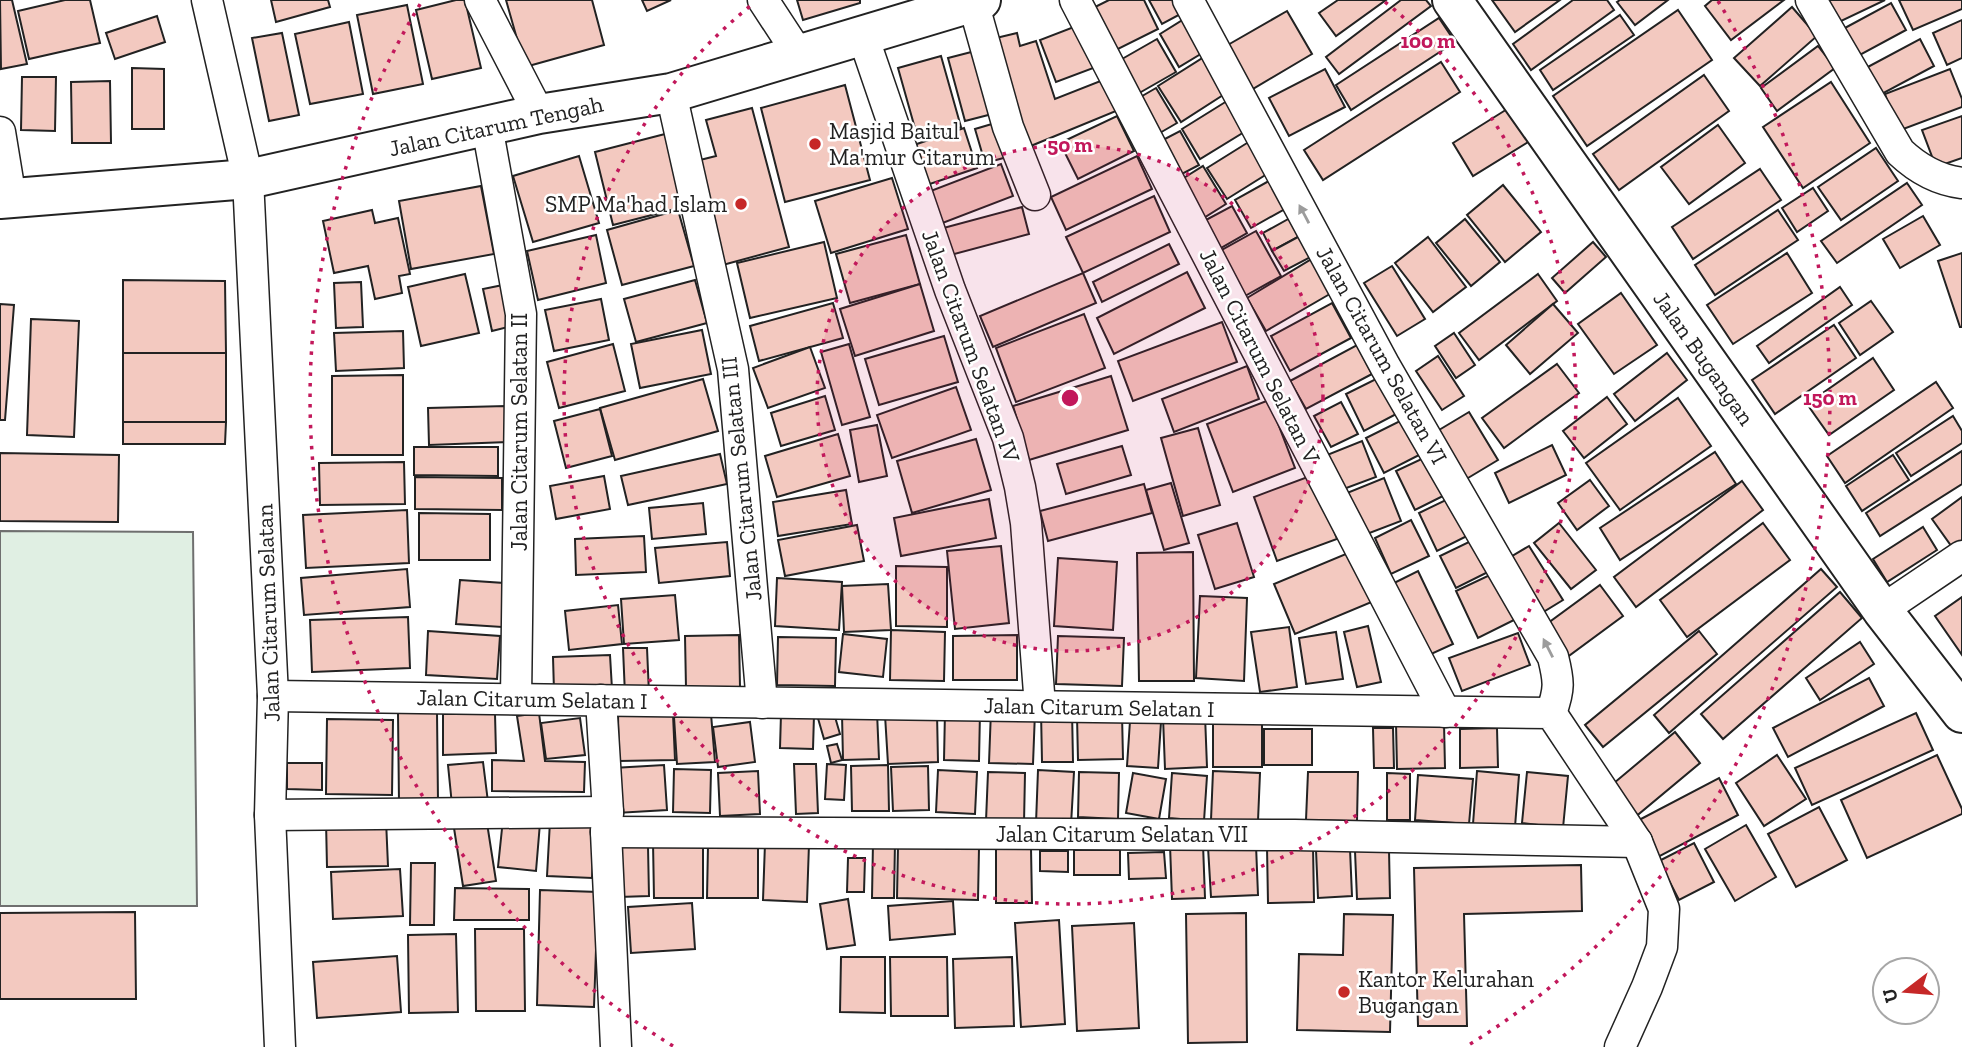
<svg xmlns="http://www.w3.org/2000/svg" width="1962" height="1047" viewBox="0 0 1962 1047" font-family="'Zilla Slab',serif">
  <rect width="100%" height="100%" fill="#fff"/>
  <path fill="#e0efe3" stroke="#6f6f6f" stroke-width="2" d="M0,531L193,532L197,906H0Z"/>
  <g fill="#f3c9c0" stroke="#222" stroke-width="2">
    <path d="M0,0H12L27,64L1,69Z"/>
    <path d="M65,0H90L100,43L29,59L18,11Z"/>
    <path d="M271,0H328L330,7L276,22Z"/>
    <path d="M456,0H465L481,68L432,79L416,10Z"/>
    <path d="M506,0H592L604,45L525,67Z"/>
    <path d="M642,0H671L647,11Z"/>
    <path d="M797,0H860V3L803,20Z"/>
    <path d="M1109,0H1144L1158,29L1114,51L1093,8Z"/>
    <path d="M1149,0H1183L1188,10L1162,24Z"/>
    <path d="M1338,0H1386L1336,36L1319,13Z"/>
    <path d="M1401,0H1426L1431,6L1339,74L1326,57Z"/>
    <path d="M1492,0H1560L1515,32Z"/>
    <path d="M1573,0H1607L1614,10L1531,70L1513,44Z"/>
    <path d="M1620,0H1668L1635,25L1617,2Z"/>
    <path d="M1712,0H1784L1731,40L1705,6Z"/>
    <path d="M1826,0H1885L1837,23Z"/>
    <path d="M1899,0H1962V9L1913,30Z"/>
    <path d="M1891,3L1906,30L1858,56L1843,29Z"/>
    <path d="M407,5L423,84L373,94L357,15Z"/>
    <path d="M1792,7L1817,36L1760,86L1734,58Z"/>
    <path d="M1678,10L1712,60L1587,146L1553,96Z"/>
    <path d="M1287,11L1312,54L1251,90L1226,46Z"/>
    <path d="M1620,15L1634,35L1553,90L1540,70Z"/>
    <path d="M157,16L165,42L115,59L106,33Z"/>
    <path d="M1189,16L1209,49L1179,67L1160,34Z"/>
    <path d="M1439,18L1455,42L1351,110L1336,85Z"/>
    <path d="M1962,20V58L1947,65L1933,33Z"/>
    <path d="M349,22L363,94L310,104L295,34Z"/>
    <path d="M1079,25L1096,67L1056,82L1040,40Z"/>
    <path d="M282,33L299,115L269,121L252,38Z"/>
    <path d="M1017,33L1020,46L1036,41L1055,99L1103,80L1116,111L1021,150L996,38Z"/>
    <path d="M1157,39L1176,72L1134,96L1115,63Z"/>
    <path d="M1920,39L1934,66L1878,96L1864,69Z"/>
    <path d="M1818,46L1835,68L1777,111L1761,88Z"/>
    <path d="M983,49L1000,112L965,121L948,58Z"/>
    <path d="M1212,52L1234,88L1181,122L1158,86Z"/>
    <path d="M941,56L961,127L918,139L898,68Z"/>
    <path d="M1441,62L1460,92L1323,180L1304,150Z"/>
    <path d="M132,68L164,69V129H132Z"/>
    <path d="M1325,69L1345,107L1289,136L1269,98Z"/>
    <path d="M1950,69L1962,99V107L1898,131L1885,94Z"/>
    <path d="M1704,75L1729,111L1619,190L1593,154Z"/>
    <path d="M22,77H56L55,131L21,130Z"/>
    <path d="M110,81L111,143H72L71,82Z"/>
    <path d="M1831,82L1870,143L1803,188L1763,127Z"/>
    <path d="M845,85L870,180L785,202L761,108Z"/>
    <path d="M1156,88L1177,123L1158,134L1137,99Z"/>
    <path d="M1235,96L1254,126L1200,159L1182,129Z"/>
    <path d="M1512,106L1533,139L1473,176L1453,143Z"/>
    <path d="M752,108L789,247L719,266L692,162L716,156L706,120Z"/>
    <path d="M1117,116L1134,151L1078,179L1060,143Z"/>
    <path d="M1962,116V158L1936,167L1922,130Z"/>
    <path d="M1002,121L1011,156L985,163L975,129Z"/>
    <path d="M1718,125L1745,163L1689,204L1661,167Z"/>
    <path d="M964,128L977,168L921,187L908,147Z"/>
    <path d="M1180,131L1199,165L1180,175L1161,141Z"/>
    <path d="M665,134L683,207L613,225L595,152Z"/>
    <path d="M1255,138L1275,169L1227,199L1207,168Z"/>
    <path d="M1876,148L1898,181L1841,220L1818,187Z"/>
    <path d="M579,156L599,223L533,242L513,176Z"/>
    <path d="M1137,156L1152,189L1066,230L1051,197Z"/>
    <path d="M1001,164L1013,196L940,224L928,192Z"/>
    <path d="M1203,166L1226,204L1202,219L1179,181Z"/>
    <path d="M1760,169L1781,200L1693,259L1672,227Z"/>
    <path d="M1276,177L1292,205L1251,228L1235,200Z"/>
    <path d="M892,178L908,229L831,253L815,201Z"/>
    <path d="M1907,183L1922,205L1837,263L1821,241Z"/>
    <path d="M1503,185L1541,232L1505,262L1467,215Z"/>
    <path d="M481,186L494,254L411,269L399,201Z"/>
    <path d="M1813,188L1828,211L1797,232L1782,208Z"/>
    <path d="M1154,196L1170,232L1083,273L1066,237Z"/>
    <path d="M1232,206L1247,233L1219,249L1204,221Z"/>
    <path d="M1022,207L1029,234L943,257L936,230Z"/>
    <path d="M372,210L375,223L398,218L410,274L399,276L402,293L375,299L368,266L334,273L323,221Z"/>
    <path d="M678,210L694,266L622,285L607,230Z"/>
    <path d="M1778,210L1798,240L1715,295L1695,265Z"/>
    <path d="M1299,213L1309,231L1272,251L1263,233Z"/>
    <path d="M1923,216L1940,245L1900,268L1883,239Z"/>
    <path d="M1465,219L1500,262L1471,286L1436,243Z"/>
    <path d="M1256,231L1281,276L1245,296L1220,251Z"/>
    <path d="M1309,231L1320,252L1284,271L1272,251Z"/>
    <path d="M596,235L606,283L538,300L527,251Z"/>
    <path d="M906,235L920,284L850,303L836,254Z"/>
    <path d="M1428,237L1466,287L1433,312L1395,263Z"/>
    <path d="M824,242L837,298L750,318L737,263Z"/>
    <path d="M1593,242L1606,257L1565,293L1552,278Z"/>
    <path d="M1169,244L1179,264L1102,302L1093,282Z"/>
    <path d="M1787,253L1812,293L1733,344L1707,305Z"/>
    <path d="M1962,253V327H1960L1938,261Z"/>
    <path d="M1315,257L1335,291L1266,331L1247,298Z"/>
    <path d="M1392,266L1425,319L1397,336L1364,283Z"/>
    <path d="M1187,272L1205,308L1114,354L1097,318Z"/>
    <path d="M1083,273L1096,303L993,347L980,316Z"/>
    <path d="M465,274L479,333L421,346L408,287Z"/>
    <path d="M1538,274L1557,301L1479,360L1459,333Z"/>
    <path d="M123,280L225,281L226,353H123Z"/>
    <path d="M695,280L707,323L636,342L624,299Z"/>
    <path d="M361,282L363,327L336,328L334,283Z"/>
    <path d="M920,284L934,331L855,356L840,309Z"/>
    <path d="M503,285L512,326L492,331L483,289Z"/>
    <path d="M1840,287L1852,305L1769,363L1757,346Z"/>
    <path d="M1621,293L1657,345L1614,374L1578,324Z"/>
    <path d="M601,299L609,340L554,351L545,310Z"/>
    <path d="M1871,301L1893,332L1860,355L1839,323Z"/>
    <path d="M833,303L843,338L759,361L750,326Z"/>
    <path d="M1332,303L1351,338L1290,371L1271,336Z"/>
    <path d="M0,304L14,305L5,420H0Z"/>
    <path d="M1553,304L1578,333L1530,374L1506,345Z"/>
    <path d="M1084,314L1105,368L1016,402L996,348Z"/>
    <path d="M31,319L79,321L74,437L27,435Z"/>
    <path d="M1222,322L1237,362L1133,401L1118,361Z"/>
    <path d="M1834,325L1856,358L1775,414L1752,380Z"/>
    <path d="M702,330L711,374L640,388L631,344Z"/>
    <path d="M403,331L404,368L336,371L334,333Z"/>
    <path d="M1454,333L1475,365L1456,378L1435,346Z"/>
    <path d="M944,336L958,382L879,405L865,359Z"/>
    <path d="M613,344L625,391L559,408L547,362Z"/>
    <path d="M849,344L870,417L842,425L821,352Z"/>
    <path d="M1357,345L1372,374L1306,409L1290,381Z"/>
    <path d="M810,347L825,388L768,408L753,368Z"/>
    <rect x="123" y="353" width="103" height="69"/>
    <path d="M1667,353L1687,380L1635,421L1614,394Z"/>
    <path d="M1438,356L1464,396L1442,410L1416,371Z"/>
    <path d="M1873,358L1894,390L1829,435L1807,404Z"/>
    <path d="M1557,364L1579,393L1504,448L1482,418Z"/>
    <path d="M1247,366L1259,399L1174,432L1162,399Z"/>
    <path d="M403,375V455H332V376Z"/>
    <path d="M1384,375L1402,411L1364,431L1346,394Z"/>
    <path d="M1111,376L1128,430L1029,460L1013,406Z"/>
    <path d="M703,379L718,431L615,460L600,408Z"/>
    <path d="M1936,382L1953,408L1845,483L1827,456Z"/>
    <path d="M956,387L971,430L892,458L877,415Z"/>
    <path d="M825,396L835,430L781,446L771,413Z"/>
    <path d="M1607,397L1627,424L1584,458L1563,431Z"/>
    <path d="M1678,398L1711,446L1620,510L1586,463Z"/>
    <path d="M1269,400L1295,468L1233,492L1207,424Z"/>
    <path d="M1341,402L1358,434L1331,447L1314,416Z"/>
    <path d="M506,406L508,442L429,445L428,408Z"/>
    <path d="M600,409L612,456L566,468L554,421Z"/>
    <path d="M1469,412L1498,460L1458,484L1429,436Z"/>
    <path d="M1953,416L1962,431V443L1911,476L1896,453Z"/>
    <path d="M1408,417L1425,452L1384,473L1366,438Z"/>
    <path d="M123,422H226L225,444H123Z"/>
    <path d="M877,425L887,476L859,482L850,430Z"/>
    <path d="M1198,428L1220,505L1183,516L1161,438Z"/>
    <path d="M838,434L850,476L777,497L765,456Z"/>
    <path d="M976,439L991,490L912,513L897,461Z"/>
    <path d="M1362,441L1376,477L1341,490L1327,455Z"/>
    <path d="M1552,445L1566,475L1509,503L1495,473Z"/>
    <path d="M1122,446L1131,475L1066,494L1057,464Z"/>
    <path d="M414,447H498V476L414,475Z"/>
    <path d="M1962,451V484L1880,536L1866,513Z"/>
    <path d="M1715,452L1736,484L1620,560L1600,528Z"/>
    <path d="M0,453L119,455L118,522L0,521Z"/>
    <path d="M720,454L727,484L628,505L621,476Z"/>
    <path d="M1430,455L1449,493L1415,510L1396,471Z"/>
    <path d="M1893,455L1909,480L1862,511L1846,486Z"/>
    <path d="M404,462L405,504L320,505L319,463Z"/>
    <path d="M1313,475L1337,539L1277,561L1254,497Z"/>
    <path d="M604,476L610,509L556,519L550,486Z"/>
    <path d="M415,477L502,478V510L415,509Z"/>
    <path d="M1384,478L1401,521L1359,537L1342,495Z"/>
    <path d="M1590,480L1609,506L1577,530L1558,503Z"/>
    <path d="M1742,481L1763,510L1636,607L1614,577Z"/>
    <path d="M1171,483L1189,543L1164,550L1146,490Z"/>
    <path d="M1144,484L1152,513L1048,541L1040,511Z"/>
    <path d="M846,490L852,524L778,536L773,502Z"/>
    <path d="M1452,497L1469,535L1437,551L1419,513Z"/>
    <path d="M1962,497V540L1952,547L1932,519Z"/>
    <path d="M989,499L996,538L901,556L894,518Z"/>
    <path d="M703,503L706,534L652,539L649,508Z"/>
    <path d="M407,510L409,563L306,568L303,515Z"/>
    <path d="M419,513L490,514V560H419Z"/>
    <path d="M1411,520L1429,556L1391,574L1375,538Z"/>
    <path d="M1237,523L1254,577L1215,589L1198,535Z"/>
    <path d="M1559,523L1596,570L1571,589L1534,543Z"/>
    <path d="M1763,523L1790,560L1687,637L1660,600Z"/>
    <path d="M857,525L864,561L785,576L778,540Z"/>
    <path d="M1923,527L1937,550L1887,582L1873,559Z"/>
    <path d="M644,536L646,572L576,575L575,539Z"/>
    <path d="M1475,539L1490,571L1456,588L1440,556Z"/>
    <path d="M727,542L730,576L659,583L655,548Z"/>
    <path d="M1001,546L1009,623L955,629L947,551Z"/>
    <path d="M1529,546L1563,600L1535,617L1502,562Z"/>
    <path d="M1353,551L1374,601L1295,634L1274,584Z"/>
    <path d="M1193,552L1194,681H1139L1137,553Z"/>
    <path d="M1058,558L1117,562L1113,630L1054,626Z"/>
    <path d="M896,566L947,567V627L896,626Z"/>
    <path d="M407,569L410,607L304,615L301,578Z"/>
    <path d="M1821,569L1837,587L1669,733L1654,715Z"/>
    <path d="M1418,571L1453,644L1429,655L1394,583Z"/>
    <path d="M1494,573L1516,619L1478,638L1456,591Z"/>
    <path d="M777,578L842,582L839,630L775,626Z"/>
    <path d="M460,580L504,583L502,627L456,624Z"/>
    <path d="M888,584L891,630L844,632L842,586Z"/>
    <path d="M1600,585L1623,616L1566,658L1544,626Z"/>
    <path d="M1840,592L1862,618L1723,739L1701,714Z"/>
    <path d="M675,595L679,640L624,644L621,599Z"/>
    <path d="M1200,596L1247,598L1244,681L1196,678Z"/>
    <path d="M1962,597V655L1935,616Z"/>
    <path d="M618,605L622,644L569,650L565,611Z"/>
    <path d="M408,617L410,668L312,672L310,620Z"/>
    <path d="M1368,626L1381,682L1357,687L1344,632Z"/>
    <path d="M1289,627L1297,687L1260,692L1251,632Z"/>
    <path d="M891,630L945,632L944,681L890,680Z"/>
    <path d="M428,631L500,636L497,679L426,675Z"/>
    <path d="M1699,631L1717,654L1603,747L1585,725Z"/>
    <path d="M1336,632L1343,679L1306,684L1299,638Z"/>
    <path d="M1518,633L1530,665L1462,691L1449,658Z"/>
    <path d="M843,634L887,639L883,677L839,672Z"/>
    <path d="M739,635L740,687L686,688L685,636Z"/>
    <path d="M1017,635V680H953V636Z"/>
    <path d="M1058,636L1124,638L1122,686L1056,684Z"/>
    <path d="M778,637L836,638L835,686L777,685Z"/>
    <path d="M1860,642L1874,664L1820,700L1806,678Z"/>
    <path d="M623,648H647L649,694L625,695Z"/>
    <path d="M610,655L612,689L554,691L553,657Z"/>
    <path d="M1869,678L1884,706L1788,757L1773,728Z"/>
    <path d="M833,710L840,734L824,739L817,715Z"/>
    <path d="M991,710L1035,712L1033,764L989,763Z"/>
    <path d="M1072,710L1073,762H1042L1041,711Z"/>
    <path d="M945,711L980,712L979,761L944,760Z"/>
    <path d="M877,712L879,759L843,760L842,714Z"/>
    <path d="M398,713H437L438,801L399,802Z"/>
    <path d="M539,713L545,761L585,762L584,792L492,791V760L524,761L517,716Z"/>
    <path d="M937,713L938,762L888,764L885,715Z"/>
    <path d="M1916,713L1933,750L1812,805L1795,768Z"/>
    <path d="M443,714H495L496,753L443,755Z"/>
    <path d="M673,714L675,760L619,761L618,715Z"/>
    <path d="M711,714L715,762L677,764L674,717Z"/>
    <path d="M781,714L814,715L813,749L780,748Z"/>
    <path d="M1122,714L1123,759L1078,760L1077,716Z"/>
    <path d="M1205,715L1207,767L1165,769L1163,717Z"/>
    <rect x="1213" y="717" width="49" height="50"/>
    <path d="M580,718L585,755L546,759L541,723Z"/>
    <path d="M327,719L393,720L392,795L326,794Z"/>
    <path d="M1130,721L1161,722L1158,768L1127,766Z"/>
    <path d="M750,722L755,762L718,767L713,727Z"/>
    <path d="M1396,723H1444L1445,768L1397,769Z"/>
    <path d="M1373,728H1393L1394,768H1374Z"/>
    <path d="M1497,728L1498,767L1460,768V729Z"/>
    <rect x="1264" y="729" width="48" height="36"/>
    <path d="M1675,732L1700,763L1634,818L1608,788Z"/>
    <path d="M837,744L842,760L831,763L827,746Z"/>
    <path d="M1777,755L1806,799L1764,826L1736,783Z"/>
    <path d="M1937,755L1962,809V814L1867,858L1841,800Z"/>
    <path d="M483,762L488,802L452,805L448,765Z"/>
    <path d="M287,763H322V790L287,789Z"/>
    <path d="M794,764H816L818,813L796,814Z"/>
    <path d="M827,764L846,765L844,800L825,799Z"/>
    <path d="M664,765L667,810L616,813L613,768Z"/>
    <path d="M888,765L889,811H852L851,766Z"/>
    <path d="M928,766L929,810L893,811L891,767Z"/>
    <path d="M674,769L711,770L710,813L673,812Z"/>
    <path d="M938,770L977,772L975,814L936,812Z"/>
    <path d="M1038,770L1074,772L1071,825L1036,823Z"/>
    <path d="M758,771L760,814L720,816L718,773Z"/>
    <path d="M1213,771L1260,773L1258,821L1211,820Z"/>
    <path d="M1477,771L1519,775L1515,827L1473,824Z"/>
    <path d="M988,772L1025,773L1024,823L986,821Z"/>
    <path d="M1079,772L1119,773L1118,819L1078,817Z"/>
    <path d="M1308,772H1358L1357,821L1306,820Z"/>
    <path d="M1527,772L1568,776L1563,828L1522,823Z"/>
    <path d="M1133,773L1166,779L1159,819L1126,813Z"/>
    <path d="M1172,773L1207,776L1204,821L1169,818Z"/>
    <path d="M1387,773L1410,774V820H1387Z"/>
    <path d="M1418,775L1473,779L1469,824L1415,820Z"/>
    <path d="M1719,778L1738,815L1658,857L1639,820Z"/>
    <path d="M1819,807L1847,860L1796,887L1768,834Z"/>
    <path d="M503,819L540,823L536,871L498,867Z"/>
    <path d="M386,820L388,866L327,867L326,821Z"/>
    <path d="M550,821L595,823L592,878L547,876Z"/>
    <path d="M487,823L496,881L463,886L454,828Z"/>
    <path d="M1746,825L1776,877L1735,901L1705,849Z"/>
    <path d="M653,842H703V898H654Z"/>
    <path d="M873,842H895L894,898H872Z"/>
    <path d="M765,843L809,844L807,902L763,900Z"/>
    <path d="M1694,843L1714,882L1679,900L1659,861Z"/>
    <path d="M1203,844L1205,898L1172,899L1170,845Z"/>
    <path d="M708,845L758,846V898H707Z"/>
    <path d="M1256,845L1258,895L1211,897L1208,847Z"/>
    <path d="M617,846H648L649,896L619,897Z"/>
    <path d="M898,846L979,848L978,900L897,898Z"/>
    <path d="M1313,846L1314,902L1268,903L1267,847Z"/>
    <path d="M996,848H1031L1032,903H996Z"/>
    <path d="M1350,849L1352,896L1318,898L1316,850Z"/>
    <rect x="1074" y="850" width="46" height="25"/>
    <path d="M1389,850L1390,898L1357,899L1355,851Z"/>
    <path d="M1040,851H1068V872L1040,871Z"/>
    <path d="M1164,852L1166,878L1129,879L1128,853Z"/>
    <path d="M848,858H865L864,892H847Z"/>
    <path d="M411,863H435L434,925H410Z"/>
    <path d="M1581,865L1582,911L1464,914L1467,1026H1418L1414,868Z"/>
    <path d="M400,869L403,916L333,919L331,872Z"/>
    <path d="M455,888L529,889V920H454Z"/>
    <path d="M540,890L598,892L594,1007L537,1005Z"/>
    <path d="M848,899L855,945L827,949L820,904Z"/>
    <path d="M953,901L955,934L890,940L888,906Z"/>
    <path d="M692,903L695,949L631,953L628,907Z"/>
    <path d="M135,912L136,999H0V913Z"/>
    <path d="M1246,913L1247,1042L1188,1043L1186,914Z"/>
    <path d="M1344,914L1393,915L1390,1032L1297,1030L1299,954L1343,955Z"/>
    <path d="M1059,920L1065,1024L1021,1027L1015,923Z"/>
    <path d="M1134,923L1139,1028L1077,1031L1072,926Z"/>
    <path d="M475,929H524L525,1011H476Z"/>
    <path d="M456,934L458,1012L409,1013L408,935Z"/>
    <path d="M397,956L401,1012L317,1018L313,962Z"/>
    <path d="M841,957H885V1013L840,1012Z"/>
    <path d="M890,957H947L948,1016H891Z"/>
    <path d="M1012,957L1014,1026L955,1028L953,959Z"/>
  </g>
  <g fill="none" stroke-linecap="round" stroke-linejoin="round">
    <g stroke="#222" stroke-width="33">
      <g id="street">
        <path d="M207,0L248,179L273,696L270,815L280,1047"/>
        <path d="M480,0L539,114"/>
        <path d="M763,0L799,55"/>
        <path d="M1075,0L1445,712"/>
        <path d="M1188,0L1385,366L1553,657C1559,681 1560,689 1551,713"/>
        <path d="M1811,0L1900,152C1918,169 1937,180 1962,183"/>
        <path d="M973,2L1008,127L1035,195"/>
        <path d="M863,36L950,290L1008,438L1020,487L1026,523L1040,706"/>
        <path d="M671,93L733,369L762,703"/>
        <path d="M487,126L521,314L516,699"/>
        <path d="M0,132L11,199"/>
        <path d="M1882,610L1962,556"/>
        <path d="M273,696L1551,713L1637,842L1664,909L1662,947L1647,987L1620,1047"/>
        <path d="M601,700L608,812L606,832L616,1047"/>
        <path d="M270,815L608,812"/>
        <path d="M606,832L1295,835L1637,842"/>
      </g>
    </g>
    <g stroke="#222" stroke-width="42">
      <g id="secondary">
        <path d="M1452,0L1882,610L1962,713"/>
        <path d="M0,199L248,179L539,114L671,93L981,0"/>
      </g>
    </g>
    <use href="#street" stroke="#fff" stroke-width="30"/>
    <use href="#secondary" stroke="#fff" stroke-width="38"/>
  </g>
  <defs><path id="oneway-solid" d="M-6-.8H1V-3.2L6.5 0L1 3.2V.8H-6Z" transform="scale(1.75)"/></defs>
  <g fill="#9c9c9c">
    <use href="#oneway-solid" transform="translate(1304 214) rotate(-118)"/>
    <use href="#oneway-solid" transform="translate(1548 648) rotate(-117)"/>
  </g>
  <circle cx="1070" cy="398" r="253" fill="#c2185b" fill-opacity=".12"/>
  <g fill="none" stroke="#c2185b" stroke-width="3.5" stroke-dasharray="3.5 7">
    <circle cx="1070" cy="398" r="253"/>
    <path d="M1385 2A506 506 0 1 1 755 2"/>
    <path d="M673 1046A760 760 0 0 1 422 1M1718 1A760 760 0 0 1 1467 1046"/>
  </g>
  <g fill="#c62828" stroke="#fff" stroke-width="2.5">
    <circle cx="815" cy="144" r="7"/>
    <circle cx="741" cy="204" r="7"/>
    <circle cx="1344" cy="992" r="7"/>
  </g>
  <g text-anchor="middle" stroke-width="5" stroke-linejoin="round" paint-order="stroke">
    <g font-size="23" fill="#222" stroke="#fff">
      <text transform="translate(496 126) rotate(-12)" y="8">Jalan Citarum Tengah</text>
      <text transform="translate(971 346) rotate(70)" y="8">Jalan Citarum Selatan IV</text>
      <text transform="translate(1382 355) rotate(61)" y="8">Jalan Citarum Selatan VI</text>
      <text transform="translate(1260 356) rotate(63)" y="8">Jalan Citarum Selatan V</text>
      <text transform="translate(1704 358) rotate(55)" y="8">Jalan Bugangan</text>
      <text transform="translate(519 432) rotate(-90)" y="8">Jalan Citarum Selatan II</text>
      <text transform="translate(741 479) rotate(-96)" y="8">Jalan Citarum Selatan III</text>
      <text transform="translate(268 613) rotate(-92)" y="8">Jalan Citarum Selatan</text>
      <text transform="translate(532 699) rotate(1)" y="8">Jalan Citarum Selatan I</text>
      <text transform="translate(1099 707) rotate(1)" y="8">Jalan Citarum Selatan I</text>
      <text x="1122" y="842">Jalan Citarum Selatan VII</text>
    </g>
    <g font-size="23" fill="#222" stroke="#fff" text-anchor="start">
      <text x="829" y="139">Masjid Baitul<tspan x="829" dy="26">Ma'mur Citarum</tspan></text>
      <text x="727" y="212" text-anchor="end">SMP Ma'had Islam</text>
      <text x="1358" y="987">Kantor Kelurahan<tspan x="1358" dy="26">Bugangan</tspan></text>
    </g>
  </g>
  <circle cx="1070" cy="398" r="10" fill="#c2185b" stroke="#fff" stroke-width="3.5"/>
  <g font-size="21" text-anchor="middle" font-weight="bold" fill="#c2185b" stroke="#fff" stroke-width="5" stroke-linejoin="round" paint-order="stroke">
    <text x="1428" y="48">100 m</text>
    <text x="1070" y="152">50 m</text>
    <text x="1830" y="405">150 m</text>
  </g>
  <g transform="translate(1906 991) rotate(254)"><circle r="33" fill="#ffffff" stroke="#a7a7a7" stroke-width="2"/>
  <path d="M0-5L12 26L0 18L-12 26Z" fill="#c62828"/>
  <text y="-10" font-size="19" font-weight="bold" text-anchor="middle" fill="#222222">U</text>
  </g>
</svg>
